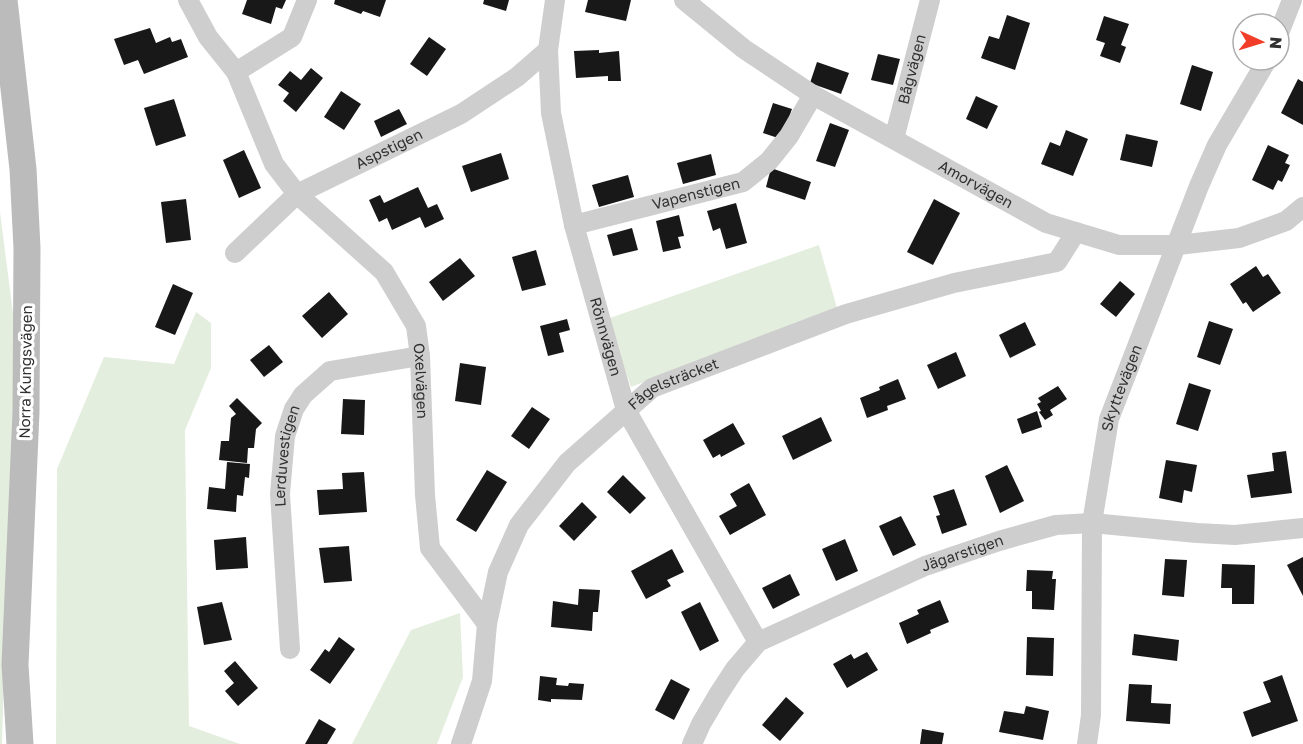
<svg xmlns="http://www.w3.org/2000/svg" width="1303" height="744" viewBox="0 0 1303 744" font-family="'Golos Text',sans-serif">
  <rect width="100%" height="100%" fill="#fff"/>
  <g fill="#e4eede">
    <path d="M0,212L19,360L5,640L2,744H0Z"/>
    <path d="M819,245L837,308L631,387L607,319Z"/>
    <path d="M196,312L211,323V368L185,430L189,726L240,744H56L57,469L104,357L174,364Z"/>
    <path d="M460,613L463,677L437,744H352L411,630Z"/>
  </g>
  <g fill="#181818">
    <path d="M247,0H286L282,9L276,7L271,24L242,14Z"/>
    <path d="M335,0H386L380,17L363,11L361,14L334,4Z"/>
    <path d="M484,0H509L506,11L483,4Z"/>
    <path d="M588,0H631L626,21L585,12Z"/>
    <path d="M1007,15L1030,23L1015,70L981,58L989,36L999,39Z"/>
    <path d="M1104,16L1129,24L1121,45L1126,47L1120,63L1100,56L1105,43L1096,40Z"/>
    <path d="M150,28L156,43L170,37L172,42L181,39L188,57L144,74L138,60L124,65L114,39Z"/>
    <path d="M429,37L446,49L427,76L410,64Z"/>
    <path d="M599,50V53L619,51L621,81H608V76L576,78L574,51Z"/>
    <path d="M878,54L900,59L893,85L871,80Z"/>
    <path d="M817,62L849,73L841,94L810,83Z"/>
    <path d="M1192,65L1213,72L1201,111L1180,104Z"/>
    <path d="M311,68L323,78L296,112L283,101L289,93L278,85L290,71L301,80Z"/>
    <path d="M1298,79L1303,82V125L1281,113Z"/>
    <path d="M341,91L361,104L344,130L324,117Z"/>
    <path d="M976,96L998,106L987,129L966,119Z"/>
    <path d="M174,99L186,136L156,146L144,108Z"/>
    <path d="M773,103L792,109L781,139L763,133Z"/>
    <path d="M399,109L407,124L381,137L374,121Z"/>
    <path d="M830,123L849,130L835,167L816,161Z"/>
    <path d="M1066,130L1088,139L1073,176L1041,164L1050,142L1060,146Z"/>
    <path d="M1126,134L1158,141L1152,167L1120,160Z"/>
    <path d="M1268,145L1289,155L1285,163L1290,165L1282,182L1278,180L1273,190L1252,180Z"/>
    <path d="M244,150L261,188L239,198L223,160Z"/>
    <path d="M501,153L509,179L471,192L462,166Z"/>
    <path d="M711,154L716,175L683,184L677,163Z"/>
    <path d="M771,168L811,182L805,200L766,187Z"/>
    <path d="M628,175L634,197L599,207L592,185Z"/>
    <path d="M418,187L428,208L437,204L444,219L425,228L420,217L392,230L387,218L379,222L369,200L380,195L384,203Z"/>
    <path d="M186,199L191,240L166,243L161,202Z"/>
    <path d="M934,199L960,213L933,265L907,252Z"/>
    <path d="M736,203L747,243L726,249L720,228L713,231L707,211Z"/>
    <path d="M679,215L684,236L678,237L681,248L663,252L656,221Z"/>
    <path d="M632,228L638,250L613,256L607,235Z"/>
    <path d="M536,250L546,285L522,291L512,257Z"/>
    <path d="M460,258L475,276L443,301L429,282Z"/>
    <path d="M1256,266L1263,277L1268,274L1281,293L1253,312L1246,302L1243,304L1230,284Z"/>
    <path d="M1120,281L1135,294L1116,317L1100,304Z"/>
    <path d="M173,284L193,293L175,335L155,327Z"/>
    <path d="M329,292L348,314L322,338L302,316Z"/>
    <path d="M567,319L570,330L559,333L564,352L548,356L540,326Z"/>
    <path d="M1209,321L1233,329L1220,365L1197,357Z"/>
    <path d="M1025,322L1036,345L1010,358L999,335Z"/>
    <path d="M269,345L283,362L264,377L250,360Z"/>
    <path d="M956,352L966,376L938,389L927,365Z"/>
    <path d="M460,363L486,367L481,405L455,401Z"/>
    <path d="M898,379L906,399L887,406L888,410L867,418L860,398L880,390L879,387Z"/>
    <path d="M1189,383L1211,390L1198,431L1176,424Z"/>
    <path d="M1058,386L1067,399L1050,410L1053,415L1045,420L1039,412L1041,411L1037,404L1041,402L1038,398Z"/>
    <path d="M237,398L262,423L256,429L254,448H248L247,463L219,460L221,441H229L231,418L236,414L229,406Z"/>
    <path d="M343,399L365,400L364,435L341,434Z"/>
    <path d="M532,407L550,419L529,449L511,436Z"/>
    <path d="M1037,411L1042,427L1022,434L1017,419Z"/>
    <path d="M821,417L832,441L793,460L782,436Z"/>
    <path d="M733,423L745,444L721,457L720,454L713,458L703,440Z"/>
    <path d="M1286,451L1292,493L1251,498L1247,475L1274,471L1272,453Z"/>
    <path d="M1166,460L1197,465L1192,492L1184,490L1182,503L1159,498Z"/>
    <path d="M227,462L250,464L249,478L245,477L243,496L237,495L236,512L207,509L209,487L225,489Z"/>
    <path d="M1007,465L1024,501L1000,513L985,476Z"/>
    <path d="M487,470L507,482L476,532L456,520Z"/>
    <path d="M364,472L367,512L319,515L317,490L343,489L342,473Z"/>
    <path d="M623,475L646,498L630,514L607,492Z"/>
    <path d="M749,483L766,515L730,535L719,516L737,506L730,494Z"/>
    <path d="M954,489L967,525L942,534L936,516L940,515L933,496Z"/>
    <path d="M582,502L597,517L574,541L559,526Z"/>
    <path d="M901,516L916,545L893,556L879,526Z"/>
    <path d="M246,537L248,568L216,570L214,540Z"/>
    <path d="M845,539L858,571L836,581L822,549Z"/>
    <path d="M349,546L352,581L324,583L319,548Z"/>
    <path d="M672,549L684,572L667,580L671,586L646,599L631,571Z"/>
    <path d="M1303,557V596L1287,565Z"/>
    <path d="M1165,559L1187,560L1184,597L1162,595Z"/>
    <path d="M1222,564L1255,565L1254,604H1232V588H1221Z"/>
    <path d="M1027,570L1053,571L1052,579H1056L1054,610L1032,609V591H1026Z"/>
    <path d="M790,574L800,595L773,609L762,588Z"/>
    <path d="M579,589L600,590L598,612H593L592,631L551,627L553,601L578,605Z"/>
    <path d="M940,600L949,622L930,630L931,633L907,644L899,623L919,614L917,610Z"/>
    <path d="M222,602L232,640L204,645L197,607Z"/>
    <path d="M700,602L719,641L700,651L681,612Z"/>
    <path d="M1134,634L1179,640L1177,661L1132,655Z"/>
    <path d="M339,637L355,649L330,684L310,670L325,649L329,652Z"/>
    <path d="M1027,637L1054,638L1053,676L1026,675Z"/>
    <path d="M867,652L878,670L847,688L833,664L851,654L854,659Z"/>
    <path d="M235,661L258,688L238,706L225,691L234,683L224,671Z"/>
    <path d="M1282,675L1298,721L1252,737L1243,712L1271,702L1263,682Z"/>
    <path d="M540,676L557,678L556,685L568,686L569,683L584,684L582,700L551,699V702L538,700Z"/>
    <path d="M671,679L690,689L674,720L655,710Z"/>
    <path d="M1129,684L1152,685L1151,703L1171,704L1170,724L1126,721Z"/>
    <path d="M786,697L804,713L780,741L762,725Z"/>
    <path d="M1026,706L1049,711L1043,740L999,732L1004,711L1024,714Z"/>
    <path d="M319,719L336,729L327,744H305Z"/>
    <path d="M922,729L944,733L942,744H920Z"/>
  </g>
  <g fill="none" stroke-linecap="round" stroke-linejoin="round">
    <g stroke="#cecece" stroke-width="20">
      <path id="s1" d="M188,0L208,37L236,72L274,164L297,194L384,272L416,326L420,356L425,495L430,548L487,624"/>
      <path id="s2" d="M555,0L548,50L551,113L574,225L626,410L758,642"/>
      <path id="s3" d="M684,0L744,49L813,95L1046,223L1119,245H1178L1239,238L1286,221L1303,207"/>
      <path d="M1279,33L1292,0"/>
      <path d="M236,72L292,37L307,0"/>
      <path id="s4" d="M894,139L930,0"/>
      <path id="s5" d="M574,225L743,182L769,161L789,136L813,95"/>
      <path id="s6" d="M235,253L297,194L461,114L517,77L548,50"/>
      <path id="s7" d="M290,649L280,494L285,436L294,409L303,395L330,371L420,356"/>
      <path id="s8" d="M461,744L482,681L487,624L498,572L519,525L567,463L652,388L846,314L954,283L1057,262L1076,232"/>
      <path id="s9" d="M692,744L701,724L718,695L735,669L758,642L925,566L999,541L1056,525L1092,523L1197,533L1235,535L1303,528"/>
      <path id="s10" d="M1087,744L1091,715L1092,523L1109,419L1199,186L1217,145L1267,60"/>
    </g>
    <path stroke="#bbb" stroke-width="27" d="M4,0L23,169L27,248L26,412L15,665L20,744"/>
  </g>
  <g text-anchor="middle" stroke-width="6" stroke-linejoin="round" paint-order="stroke">
    <g font-size="15" fill="#313131" stroke="#fff">
      <text dy="5" stroke="none"><textPath href="#s4" startOffset="72">Bågvägen</textPath></text>
      <text dy="5" stroke="none"><textPath href="#s6" startOffset="188">Aspstigen</textPath></text>
      <text dy="5" stroke="none"><textPath href="#s3" startOffset="346">Amorvägen</textPath></text>
      <text dy="5" stroke="none"><textPath href="#s5" startOffset="126">Vapenstigen</textPath></text>
      <text dy="5" stroke="none"><textPath href="#s2" startOffset="344">Rönnvägen</textPath></text>
      <text transform="translate(26 372) rotate(-89)" y="5">Norra Kungsvägen</text>
      <text dy="5" stroke="none"><textPath href="#s1" startOffset="459">Oxelvägen</textPath></text>
      <text dy="5" stroke="none"><textPath href="#s8" startOffset="441">Fågelsträcket</textPath></text>
      <text dy="5" stroke="none"><textPath href="#s10" startOffset="360">Skyttevägen</textPath></text>
      <text dy="5" stroke="none"><textPath href="#s7" startOffset="194">Lerduvestigen</textPath></text>
      <text dy="5" stroke="none"><textPath href="#s9" startOffset="345">Jägarstigen</textPath></text>
    </g>
  </g>
  <g transform="translate(1261 42) rotate(94)"><circle r="28" fill="#ffffff" stroke="#adadad" stroke-width="1.5"/>
  <path d="M0-4.5L10 22L0 15L-10 22Z" fill="#f23d28"/>
  <text y="-9" font-size="16" font-weight="bold" text-anchor="middle" fill="#313131">N</text>
  </g>
</svg>
